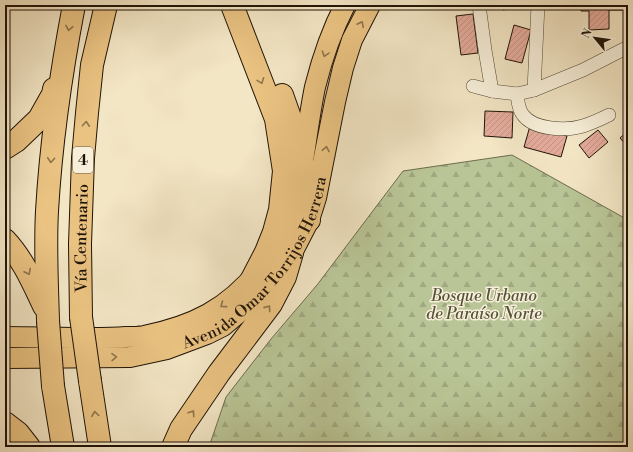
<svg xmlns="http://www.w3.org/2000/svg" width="633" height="452" viewBox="0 0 633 452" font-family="'Libre Bodoni',serif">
  <defs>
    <pattern id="forest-firs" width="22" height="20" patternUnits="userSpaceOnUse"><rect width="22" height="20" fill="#b9c596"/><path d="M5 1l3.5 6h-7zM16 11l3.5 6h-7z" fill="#9fa880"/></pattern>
    <pattern id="building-hatch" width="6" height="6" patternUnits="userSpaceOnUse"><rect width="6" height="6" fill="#e4ab9b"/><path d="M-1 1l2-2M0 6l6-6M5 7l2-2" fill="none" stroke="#c39284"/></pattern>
  </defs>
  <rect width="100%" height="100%" fill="#f3e6c5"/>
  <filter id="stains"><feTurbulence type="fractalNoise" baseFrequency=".005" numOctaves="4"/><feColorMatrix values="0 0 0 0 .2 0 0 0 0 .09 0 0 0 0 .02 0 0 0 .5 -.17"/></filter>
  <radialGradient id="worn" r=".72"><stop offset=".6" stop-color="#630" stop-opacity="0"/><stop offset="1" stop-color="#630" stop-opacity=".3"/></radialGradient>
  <path fill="url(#forest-firs)" stroke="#6c6c4e" d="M512,155L628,220V447H209L226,397L271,339L317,285L403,171Z"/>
  <g fill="url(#building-hatch)" stroke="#1f1307">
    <path d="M502,5H525V6L503,10Z"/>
    <path d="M581,5H626V10H609V29L589,30V11H581Z"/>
    <path d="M473,14L478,53L461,55L456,16Z"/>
    <path d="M514,25L531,30L522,63L505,59Z"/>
    <path d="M485,111L513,112L512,138L484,136Z"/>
    <path d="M530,126L567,136L561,157L524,147Z"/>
    <path d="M598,130L608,142L589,158L579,145Z"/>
    <path d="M628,131V147L620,138Z"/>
  </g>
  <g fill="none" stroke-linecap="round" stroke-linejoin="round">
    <g stroke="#544836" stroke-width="14">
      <g id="street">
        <path d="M479,5L485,50L492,91"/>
        <path d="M473,86L492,91L517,94L534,90L583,70L628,47"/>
        <path d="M534,90L538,5"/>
        <path d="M517,94C518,101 518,109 523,115C534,130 567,131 583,126C592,123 601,119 609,115"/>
      </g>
    </g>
    <g stroke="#1f1307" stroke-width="22">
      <g id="primary">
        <path d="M5,337C33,337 62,338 90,338C102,338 114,338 126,337C132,337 138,337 144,336C193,326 228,309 259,270C278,247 292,218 298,189C305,155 308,121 315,87C322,59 332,30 345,5"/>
        <path id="s1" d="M5,358L130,357L167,349L207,334L223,326L258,296L271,281L282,268L292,253L309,220L316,198L335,102L343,68L352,40L370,5"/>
      </g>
    </g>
    <g stroke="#1f1307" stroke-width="24">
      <g id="highway">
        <path d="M232,5L276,119L284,171L280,210L274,232L266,252L252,279"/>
        <path d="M282,95L299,143L309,202V220"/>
        <path d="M5,148L16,141L39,119L53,94L54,89"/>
        <path d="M5,240C23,259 33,283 44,306"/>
        <path id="s2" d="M81,317L80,244L83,158L87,113L92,65L106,5"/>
        <path d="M48,321C47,284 45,247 47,211C51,142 61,73 74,5"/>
        <path d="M90,381L100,447"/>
        <path d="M53,386L63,447"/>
        <path d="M5,423L18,433L29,447"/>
        <path d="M173,447L181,429L219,373L271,304L285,277L292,253"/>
      </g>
    </g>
    <use href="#street" stroke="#f7efd9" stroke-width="13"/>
    <use href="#primary" stroke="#eac382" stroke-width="20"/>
    <use href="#highway" stroke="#eac382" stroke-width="22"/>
    <g stroke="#1f1307" stroke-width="24" stroke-linecap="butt">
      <g id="highway-bridge">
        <path d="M81,317L90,381"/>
        <path d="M48,321L53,386"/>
      </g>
    </g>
    <use href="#highway-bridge" stroke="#eac382" stroke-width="22"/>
  </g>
  <defs><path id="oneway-chevron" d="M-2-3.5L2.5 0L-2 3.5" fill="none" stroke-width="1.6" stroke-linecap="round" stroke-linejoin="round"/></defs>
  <g stroke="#8f744b">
    <use href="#oneway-chevron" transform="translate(361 24) rotate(-63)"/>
    <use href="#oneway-chevron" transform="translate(69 28) rotate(101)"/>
    <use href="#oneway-chevron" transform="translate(325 54) rotate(108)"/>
    <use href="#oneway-chevron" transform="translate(261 81) rotate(69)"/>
    <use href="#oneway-chevron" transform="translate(86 124) rotate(-86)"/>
    <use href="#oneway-chevron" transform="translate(326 149) rotate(-79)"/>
    <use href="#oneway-chevron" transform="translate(51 160) rotate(94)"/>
    <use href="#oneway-chevron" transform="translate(28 272) rotate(63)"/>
    <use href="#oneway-chevron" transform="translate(223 305) rotate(144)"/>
    <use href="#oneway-chevron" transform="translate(268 308) rotate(-55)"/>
    <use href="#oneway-chevron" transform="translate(114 357) rotate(-1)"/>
    <use href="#oneway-chevron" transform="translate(192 413) rotate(-56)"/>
    <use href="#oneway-chevron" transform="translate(95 414) rotate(-98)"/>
  </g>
  <g text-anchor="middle" stroke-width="3" stroke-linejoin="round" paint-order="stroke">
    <rect fill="#f7efd9" stroke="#605546" stroke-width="1" x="73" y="147" width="20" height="26" rx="3"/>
    <g font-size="15" font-weight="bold" fill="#1f1307">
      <text x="83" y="165">4</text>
    </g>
    <g font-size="16" fill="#1f1307" stroke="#f7efd9">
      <text dy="6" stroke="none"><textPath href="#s2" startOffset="79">Vía Centenario</textPath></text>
      <text dy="6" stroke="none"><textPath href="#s1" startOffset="293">Avenida Omar Torrijos Herrera</textPath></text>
    </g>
    <g font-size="16" font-style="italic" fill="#555139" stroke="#f7efd9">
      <text x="484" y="301">Bosque Urbano<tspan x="484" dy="18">de Paraíso Norte</tspan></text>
    </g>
  </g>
  <rect width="633" height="452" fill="none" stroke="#f3e6c5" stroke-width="20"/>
  <rect x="6" y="6" width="621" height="440" fill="none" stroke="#1f1307" stroke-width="2"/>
  <rect x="10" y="10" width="613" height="432" fill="none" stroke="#1f1307"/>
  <g transform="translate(595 38) rotate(299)" stroke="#f7efd9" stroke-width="3" paint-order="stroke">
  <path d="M0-3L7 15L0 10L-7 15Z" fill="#1f1307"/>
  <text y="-6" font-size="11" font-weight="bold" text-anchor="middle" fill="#1f1307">N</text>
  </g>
  <rect width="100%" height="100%" filter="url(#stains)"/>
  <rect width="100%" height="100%" fill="url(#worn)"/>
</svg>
